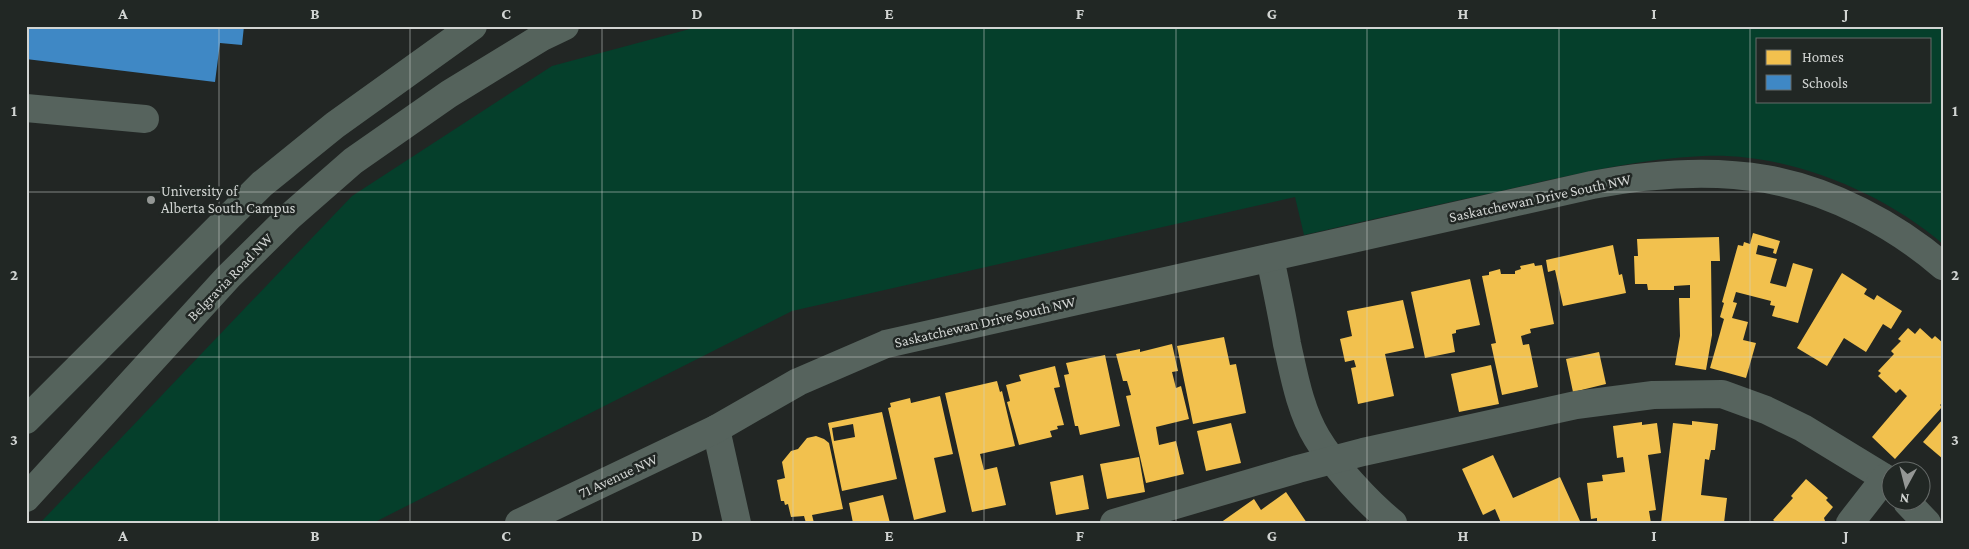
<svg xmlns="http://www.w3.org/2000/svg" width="1969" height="549" viewBox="0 0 1969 549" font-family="'Crimson Pro',serif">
  <rect width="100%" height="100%" fill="#222624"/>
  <path fill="#053f2b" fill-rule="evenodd" d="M701,26H1943V244C1881,191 1786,152 1703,156C1638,159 1574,174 1510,189C1441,204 1372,219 1304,235L1295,197L792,311L373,523H40L352,196L552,66ZM1758,39H1930V101H1758Z"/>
  <g fill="#f2c14e" fill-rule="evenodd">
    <path d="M1753,233L1780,241L1776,254L1773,253L1774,249L1758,245L1756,254L1777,259L1770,283L1786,287L1793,263L1813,269L1798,323L1772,316L1775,306L1770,305L1771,301L1736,292L1733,302L1737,303L1732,318L1748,322L1743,340L1756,343L1746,378L1710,368L1724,319L1720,317L1724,303L1722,302L1738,245L1743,246L1744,242L1750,244Z"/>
    <path d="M1719,237L1720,261H1711L1712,335L1706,370L1675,365L1680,336L1679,298H1690V285L1674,286V290H1648L1647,284H1635L1634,256H1638L1637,239Z"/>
    <path d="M1613,245L1619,275L1622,274L1626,293L1563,306L1555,270L1548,272L1546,260Z"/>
    <path d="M1534,263L1535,266L1542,265L1554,324L1530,329L1531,333L1521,336L1523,345L1529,344L1538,387L1502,395L1491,344L1496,343L1482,276L1489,275V272L1500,269L1501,274H1515V271L1521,269L1520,266Z"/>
    <path d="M1842,273L1867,289L1864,294L1874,300L1877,295L1902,311L1891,329L1883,324L1866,352L1844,338L1827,366L1797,348Z"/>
    <path d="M1470,279L1480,325L1456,330V333L1452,334L1455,352L1425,358L1411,292Z"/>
    <path d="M1403,300L1414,348L1385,354L1394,396L1358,404L1351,368L1356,367L1354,360L1345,362L1340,339L1352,336L1347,311Z"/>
    <path d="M1908,328L1915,334L1920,328L1932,339L1935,336L1943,343V402L1940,405L1942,407L1895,459L1872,437L1907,396L1900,389L1896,393L1878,376L1881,373L1878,371L1894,354L1891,351L1901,341L1898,339Z"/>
    <path d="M1224,337L1230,365L1236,364L1246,413L1193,424L1177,346Z"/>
    <path d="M1172,344L1178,371L1172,372L1176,388L1181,386L1189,419L1156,427L1159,445L1176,441L1184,474L1146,483L1126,396L1131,395L1127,381H1123L1116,354L1140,349V352Z"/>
    <path d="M1599,352L1606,384L1573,392L1566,359Z"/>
    <path d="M1105,355L1120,426L1080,435L1078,426H1075L1064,375L1069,374L1066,363Z"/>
    <path d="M1491,365L1499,404L1459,412L1451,374Z"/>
    <path d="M1055,366L1060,387L1054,388L1064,425L1057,426L1058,429L1050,431L1052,437L1019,445L1007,402L1010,401L1006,385L1021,381L1019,375Z"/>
    <path d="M997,381L1000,392L1002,391L1015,446L980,454L984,470L997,467L1006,505L972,512L945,393Z"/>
    <path d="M940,396L953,454L934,458L946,512L914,520L888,408L891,407L890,403L910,398L911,403Z"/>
    <path d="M882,412L897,479L842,491L828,423ZM853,424L855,437L834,441L832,428Z"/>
    <path d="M1943,419V459L1923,442Z"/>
    <path d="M1692,421L1718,424L1715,450H1711L1709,460L1705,459L1701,495L1727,498L1724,523H1661L1673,423L1692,425Z"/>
    <path d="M1642,422V425L1657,423L1661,453L1648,455L1656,510L1649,511L1651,523H1597V518L1591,519L1587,483L1603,481L1602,475L1625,472L1623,457L1617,458L1613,426Z"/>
    <path d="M1231,423L1241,463L1206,471L1197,431Z"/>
    <path d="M816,436L824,439L829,443L843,509L812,515L814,523H806L804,516L791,517L788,504L785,505L784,501H781L777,480L785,478L782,462L791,451L798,449L807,438Z"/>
    <path d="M1493,455L1513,498L1560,477L1580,521L1501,523L1495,509L1483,515L1462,469Z"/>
    <path d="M1139,457L1145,492L1107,499L1100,464Z"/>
    <path d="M1083,475L1089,509L1056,515L1050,482Z"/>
    <path d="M1806,479L1828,498L1826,500L1833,507L1824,518L1825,521L1823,523H1777L1773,520L1793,498L1791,496Z"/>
    <path d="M1286,492L1307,523H1220L1254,499L1261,510Z"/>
    <path d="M883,495L890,523H853L849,503Z"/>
  </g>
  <path fill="#3f88c5" d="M26,26H244L242,45L220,43L215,82L26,59Z"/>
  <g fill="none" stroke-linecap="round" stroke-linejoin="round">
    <g stroke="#56635d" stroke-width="28">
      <path d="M26,108L145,119"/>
      <path d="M1270,258C1276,286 1282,315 1287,344C1294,375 1300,410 1317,438C1333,465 1369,504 1393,523"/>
      <path d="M716,429L737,523"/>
      <path d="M1907,502L1927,523"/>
      <path d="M519,523L716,429L798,382L886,344L1592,185C1649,174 1709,169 1766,179C1831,191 1894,224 1943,266"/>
      <path d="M1114,523L1298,469L1363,452L1576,405L1653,395L1722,394L1766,410L1803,428L1885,478L1892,485"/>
      <path d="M1850,523L1885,478"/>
    </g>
    <g stroke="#55635c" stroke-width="28">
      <path d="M26,420L262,184L335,125L473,26"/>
      <path d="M26,498L228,277L289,217L353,161L449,94L542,37L565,26"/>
    </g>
  </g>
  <path fill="none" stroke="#d1d4d2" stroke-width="1" stroke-opacity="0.55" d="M219,26V523M410,26V523M602,26V523M793,26V523M984,26V523M1176,26V523M1367,26V523M1559,26V523M1750,26V523M26,192H1943M26,357H1943"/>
  <circle fill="#949795" stroke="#212724" stroke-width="2" cx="151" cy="200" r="5"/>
  <g text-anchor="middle" stroke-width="5" stroke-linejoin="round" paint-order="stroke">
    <g font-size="15" fill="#d1d4d2" stroke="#212724" text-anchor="start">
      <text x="161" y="196">University of<tspan x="161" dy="17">Alberta South Campus</tspan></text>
    </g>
    <g font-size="15" fill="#d1d4d2" stroke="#212724">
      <text transform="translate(1540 198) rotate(-12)" y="5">Saskatchewan Drive South NW</text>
      <text transform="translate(230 277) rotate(-46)" y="5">Belgravia Road NW</text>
      <text transform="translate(985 322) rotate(-13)" y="5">Saskatchewan Drive South NW</text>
      <text transform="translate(618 476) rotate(-25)" y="5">71 Avenue NW</text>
    </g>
  </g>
  <rect width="1969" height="549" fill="none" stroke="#212724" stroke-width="55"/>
  <rect x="1756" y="38" width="175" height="65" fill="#212724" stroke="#676c6a"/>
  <rect x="1766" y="50" width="25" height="15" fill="#f2c14e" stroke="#676c6a"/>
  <text x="1802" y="62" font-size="15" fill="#d1d4d2">Homes</text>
  <rect x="1766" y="75" width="25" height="15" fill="#3f88c5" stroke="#676c6a"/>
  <text x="1802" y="88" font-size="15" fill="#d1d4d2">Schools</text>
  <g transform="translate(1906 486) rotate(187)"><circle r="24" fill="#212724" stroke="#676c6a"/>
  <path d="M0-4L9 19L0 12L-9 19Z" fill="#949795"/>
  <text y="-8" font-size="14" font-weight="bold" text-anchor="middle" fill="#d1d4d2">N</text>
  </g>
  <rect x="28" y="28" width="1914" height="494" fill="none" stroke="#d1d4d2" stroke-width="2"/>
  <g font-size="16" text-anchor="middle" font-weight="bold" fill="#d1d4d2">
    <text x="123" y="19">A</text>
    <text x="315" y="19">B</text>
    <text x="506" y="19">C</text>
    <text x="697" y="19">D</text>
    <text x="889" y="19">E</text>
    <text x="1080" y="19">F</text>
    <text x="1272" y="19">G</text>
    <text x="1463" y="19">H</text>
    <text x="1654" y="19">I</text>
    <text x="1846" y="19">J</text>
    <text x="14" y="116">1</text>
    <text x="1955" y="116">1</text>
    <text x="14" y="280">2</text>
    <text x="1955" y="280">2</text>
    <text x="14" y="445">3</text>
    <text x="1955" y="445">3</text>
    <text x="123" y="541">A</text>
    <text x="315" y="541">B</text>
    <text x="506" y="541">C</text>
    <text x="697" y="541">D</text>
    <text x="889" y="541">E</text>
    <text x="1080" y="541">F</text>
    <text x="1272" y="541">G</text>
    <text x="1463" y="541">H</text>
    <text x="1654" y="541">I</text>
    <text x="1846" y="541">J</text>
  </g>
</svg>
